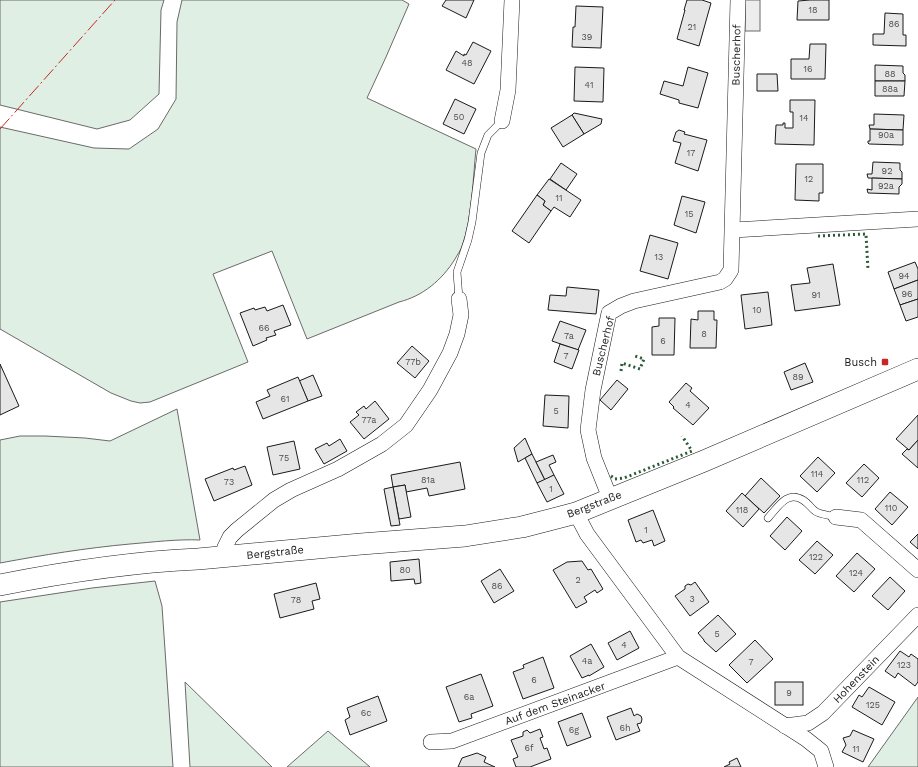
<svg xmlns="http://www.w3.org/2000/svg" width="918" height="767" viewBox="0 0 918 767" font-family="'Work Sans',sans-serif">
  <rect width="100%" height="100%" fill="#fff"/>
  <g fill="#e0efe3" stroke="#6a6a6a">
    <path d="M0,0H164L161,10L159,94L130,120L97,129L0,105Z"/>
    <path d="M182,0H402L409,4L386,57L367,98L476,149C473,178 472,219 462,246C461,250 457,255 455,259C442,280 423,296 399,302L307,339L272,251L213,274L248,362L150,402L140,403L131,401L111,393L0,329V127L94,148L129,149L158,129L176,99L177,22Z"/>
    <path d="M177,409L200,540C177,539 154,542 130,544C86,548 43,555 0,563V440L20,436H45L85,438L110,441Z"/>
    <path d="M155,581L162,606L173,767H0V602L92,588Z"/>
    <path d="M185,682L272,767H190Z"/>
    <path d="M918,697V767H868Z"/>
    <path d="M328,731L370,767H287Z"/>
  </g>
  <rect fill="#ededed" stroke="#6a6a6a" x="745" y="0" width="15" height="31"/>
  <g fill="#e6e6e6" stroke="#1a1a1a">
    <path d="M446,0H474L466,18L442,6Z"/>
    <path d="M687,0H702L711,3L699,46L677,39L685,10H684Z"/>
    <path d="M810,0H829V20H797L798,1Z"/>
    <path d="M576,6L603,7L601,48L572,47L573,27H575Z"/>
    <path d="M885,13L903,14V35H906V46L873,45V34H884Z"/>
    <path d="M473,42L491,51L474,84L446,70L456,51L464,56V54L466,55Z"/>
    <path d="M810,44H826L825,79H791V59H809Z"/>
    <path d="M875,65L903,66V73L905,75V81H875Z"/>
    <path d="M575,67L604,68L603,102L574,101Z"/>
    <path d="M688,67L708,73L698,108L679,103V100L660,94L664,81L683,86Z"/>
    <path d="M757,74H777L778,91H757Z"/>
    <path d="M875,81H905L904,96H875Z"/>
    <path d="M455,99L476,109L464,134L443,124Z"/>
    <path d="M790,100H815L814,145L775,144L776,125H783V123H785V128H793V112H790Z"/>
    <path d="M574,113L602,119L601,124L584,134L572,115Z"/>
    <path d="M874,114L904,115L903,130L870,129L869,125H874Z"/>
    <path d="M572,115L584,134L563,147L551,128Z"/>
    <path d="M870,129L903,130V145L869,144L868,143V141H870Z"/>
    <path d="M679,130L685,132L684,134L707,140L698,171L675,163L681,143L673,141L676,132Z"/>
    <path d="M873,162L900,163V170L902,172V179L868,178L867,174H872Z"/>
    <path d="M561,163L577,174L566,190L550,179Z"/>
    <path d="M796,164H823V193H819V201L795,200Z"/>
    <path d="M872,178L902,179V184L899,187V194L868,193L867,189L872,190Z"/>
    <path d="M549,179L581,200L570,217L554,207L551,211L543,205L545,201L537,195Z"/>
    <path d="M537,195L545,201L543,205L551,211L529,243L512,231Z"/>
    <path d="M682,196L705,202L696,233L674,225Z"/>
    <path d="M650,235L678,243L668,279L640,271Z"/>
    <path d="M915,262L918,269V280L894,289L888,272Z"/>
    <path d="M833,264L840,305L795,311L791,285L810,283L807,268Z"/>
    <path d="M918,280V299L900,305L894,289Z"/>
    <path d="M567,287L599,290L596,314L548,310L550,295L566,296Z"/>
    <path d="M768,292L772,325L745,329L741,295Z"/>
    <path d="M918,299V317L906,321L900,305Z"/>
    <path d="M283,305L291,325L274,331L276,335L266,338L267,340L253,346L240,313L254,308L255,310L265,307L267,311Z"/>
    <path d="M698,311H714V320H717L716,348H690L691,319L698,320Z"/>
    <path d="M659,318H675L674,355H652V327L659,326Z"/>
    <path d="M560,321L586,330L578,350L552,341Z"/>
    <path d="M560,344L579,350L572,369L554,362Z"/>
    <path d="M412,346L429,361L415,378L397,363Z"/>
    <path d="M805,363L813,382L791,390L784,372Z"/>
    <path d="M0,364L19,406L0,415Z"/>
    <path d="M313,375L322,396L308,401L299,381Z"/>
    <path d="M298,377L308,401L263,419L256,402L270,396L267,390Z"/>
    <path d="M617,380L628,389L611,410L600,400Z"/>
    <path d="M686,383L692,388L690,391L709,408L693,425L673,408L674,407L669,402Z"/>
    <path d="M545,395L569,396L568,428L543,426Z"/>
    <path d="M375,401L389,419L364,439L350,422L359,415L356,412L364,406L366,409Z"/>
    <path d="M918,415V440L909,450L896,439Z"/>
    <path d="M525,438L532,454L518,462L514,448Z"/>
    <path d="M340,439L347,451L324,464L315,449L327,443L329,446Z"/>
    <path d="M918,440V468L902,454L907,449L909,450Z"/>
    <path d="M294,441L300,469L273,475L267,447Z"/>
    <path d="M532,454L545,480L537,483L525,458Z"/>
    <path d="M553,455L556,462L549,465L554,475L545,480L536,462Z"/>
    <path d="M818,457L835,473L817,492L800,476Z"/>
    <path d="M460,462L465,489L429,496L427,488L406,492L405,485L393,487L391,475Z"/>
    <path d="M864,464L879,478L862,497L846,483Z"/>
    <path d="M245,466L252,485L214,501L205,479L233,468L234,470Z"/>
    <path d="M554,475L564,494L547,502L537,483Z"/>
    <path d="M761,478L780,496L764,513L745,496Z"/>
    <path d="M405,485L411,517L399,519L393,487Z"/>
    <path d="M393,487L400,525L391,526L384,489Z"/>
    <path d="M890,492L908,507L892,525L875,509Z"/>
    <path d="M742,493L759,509L743,527L726,511Z"/>
    <path d="M653,510L665,541L654,546L652,540L643,543L641,540L636,542L628,520Z"/>
    <path d="M787,517L802,531L785,550L770,536Z"/>
    <path d="M918,534V549L910,542Z"/>
    <path d="M817,541L833,555L815,574L799,560Z"/>
    <path d="M857,553L875,569L854,592L836,576Z"/>
    <path d="M419,559L421,583L415,584L414,579L391,581L390,562Z"/>
    <path d="M582,561L588,570L591,569L603,589L597,593L595,590L584,597L587,602L576,608L553,570L567,562Z"/>
    <path d="M500,569L514,591L494,603L481,581Z"/>
    <path d="M890,577L905,591L888,610L872,596Z"/>
    <path d="M695,582L709,602L690,616L675,596L685,589V586L688,584L691,585Z"/>
    <path d="M316,583L320,599L312,601L314,609L280,618L274,594Z"/>
    <path d="M718,615L736,634L716,652L704,641V640L698,633Z"/>
    <path d="M630,631L639,648L617,660L608,643Z"/>
    <path d="M755,640L773,659L747,683L729,665Z"/>
    <path d="M591,644L604,667L589,676V675L582,678L570,656Z"/>
    <path d="M900,651L909,657L911,654L918,659V682L915,686L898,673L895,678L885,671Z"/>
    <path d="M543,657L554,688L523,699L513,672L524,668L523,665Z"/>
    <path d="M481,674L493,706L471,714L472,718L459,722L446,687Z"/>
    <rect x="775" y="682" width="28" height="23"/>
    <path d="M869,687L895,702L882,725L852,707L859,695L862,697Z"/>
    <path d="M378,696L387,721L350,735L345,720L350,717L347,708Z"/>
    <path d="M631,708L634,716L637,714L641,716L642,719L641,723L637,724L640,731L616,740L607,717Z"/>
    <path d="M582,713L591,737L567,746L558,722Z"/>
    <path d="M540,729L543,737L540,738L544,749L547,748L551,759L530,767H516L513,759L518,757L511,740L523,736V732L527,730L530,733Z"/>
    <path d="M853,730L874,739L863,762L842,752L846,745L843,738L850,736Z"/>
    <path d="M477,753L486,757L484,762L495,767H458L462,758Z"/>
    <path d="M737,758L741,767H724L730,764L729,762Z"/>
  </g>
  <g fill="none" stroke-linecap="round" stroke-linejoin="round">
    <g stroke="#1a1a1a" stroke-width="8">
      <g id="service">
        <path d="M459,299L457,272L468,240L472,222L481,153L488,135L502,121"/>
        <path d="M768,518C778,507 787,490 803,500C808,503 811,508 815,511C820,515 830,515 836,517"/>
      </g>
    </g>
    <g stroke="#1a1a1a" stroke-width="16">
      <g id="minor">
        <path d="M502,121L508,90L512,0"/>
        <path d="M733,230L918,219"/>
        <path d="M610,498L594,458L588,430L593,390L609,313L621,306L634,301L720,282L725,279L731,270L738,0"/>
        <path d="M576,513L587,534L678,657L806,739L821,751L826,767"/>
        <path d="M836,517L861,520L918,570"/>
        <path d="M223,557L225,547L230,537L237,530L274,500L291,490L338,469L382,444L406,425L430,390L450,353L457,334L461,315L459,299"/>
        <path d="M785,726L808,723L823,713L918,615"/>
        <path d="M431,742L452,741L678,657"/>
      </g>
    </g>
    <g stroke="#1a1a1a" stroke-width="22">
      <path id="secondary" d="M0,585C65,572 132,562 198,559L361,544L465,536L522,527L576,513L704,461L918,369"/>
    </g>
    <use href="#service" stroke="#fff" stroke-width="7"/>
    <use href="#minor" stroke="#fff" stroke-width="15"/>
    <use href="#secondary" stroke="#fff" stroke-width="21"/>
    <g stroke="#2b5a34" stroke-width="3" stroke-dasharray="2 3" stroke-linecap="butt">
      <path d="M818,236L866,234L868,270"/>
      <path d="M621,371L622,363L640,369L644,359L635,356"/>
      <path d="M611,476L615,479L624,478L692,451L682,436"/>
    </g>
    <path stroke="#c62828" stroke-width="1" stroke-dasharray="14 3 2 3" stroke-linecap="butt" d="M0,129L115,0"/>
  </g>
  <rect fill="#c62828" stroke="#fff" stroke-width="1.5" x="881" y="358" width="8" height="8" rx="2"/>
  <g text-anchor="middle" stroke-width="3" stroke-linejoin="round" paint-order="stroke">
    <g font-size="9" fill="#4d4d4d">
      <text x="813" y="13">18</text>
      <text x="894" y="27">86</text>
      <text x="692" y="30">21</text>
      <text x="587" y="40">39</text>
      <text x="467" y="66">48</text>
      <text x="808" y="72">16</text>
      <text x="890" y="77">88</text>
      <text x="589" y="88">41</text>
      <text x="890" y="92">88a</text>
      <text x="459" y="120">50</text>
      <text x="804" y="121">14</text>
      <text x="886" y="138">90a</text>
      <text x="691" y="156">17</text>
      <text x="887" y="174">92</text>
      <text x="809" y="182">12</text>
      <text x="886" y="189">92a</text>
      <text x="559" y="201">11</text>
      <text x="689" y="217">15</text>
      <text x="659" y="260">13</text>
      <text x="904" y="279">94</text>
      <text x="907" y="297">96</text>
      <text x="816" y="298">91</text>
      <text x="757" y="313">10</text>
      <text x="264" y="331">66</text>
      <text x="704" y="337">8</text>
      <text x="569" y="339">7a</text>
      <text x="663" y="344">6</text>
      <text x="566" y="359">7</text>
      <text x="413" y="365">77b</text>
      <text x="798" y="380">89</text>
      <text x="285" y="402">61</text>
      <text x="688" y="408">4</text>
      <text x="556" y="414">5</text>
      <text x="369" y="423">77a</text>
      <text x="284" y="461">75</text>
      <text x="817" y="477">114</text>
      <text x="428" y="483">81a</text>
      <text x="863" y="483">112</text>
      <text x="229" y="485">73</text>
      <text x="551" y="492">1</text>
      <text x="891" y="511">110</text>
      <text x="742" y="513">118</text>
      <text x="646" y="533">1</text>
      <text x="816" y="560">122</text>
      <text x="405" y="573">80</text>
      <text x="856" y="576">124</text>
      <text x="578" y="583">2</text>
      <text x="497" y="589">86</text>
      <text x="692" y="602">3</text>
      <text x="296" y="603">78</text>
      <text x="717" y="637">5</text>
      <text x="624" y="648">4</text>
      <text x="587" y="664">4a</text>
      <text x="751" y="665">7</text>
      <text x="904" y="668">123</text>
      <text x="534" y="683">6</text>
      <text x="789" y="696">9</text>
      <text x="469" y="700">6a</text>
      <text x="873" y="708">125</text>
      <text x="366" y="716">6c</text>
      <text x="625" y="731">6h</text>
      <text x="574" y="733">6g</text>
      <text x="529" y="751">6f</text>
      <text x="856" y="752">11</text>
    </g>
    <g font-size="11" fill="#1a1a1a" stroke="#fff">
      <text transform="translate(736 55) rotate(-89)" y="4">Buscherhof</text>
      <text transform="translate(603 346) rotate(-76)" y="4">Buscherhof</text>
      <text transform="translate(594 504) rotate(-21)" y="4">Bergstraße</text>
      <text transform="translate(275 552) rotate(-6)" y="4">Bergstraße</text>
      <text transform="translate(856 679) rotate(-46)" y="4">Hohenstein</text>
      <text transform="translate(555 703) rotate(-20)" y="4">Auf dem Steinacker</text>
    </g>
    <g font-size="11" fill="#1a1a1a" stroke="#fff" text-anchor="end">
      <text x="877" y="366">Busch</text>
    </g>
  </g>
</svg>
